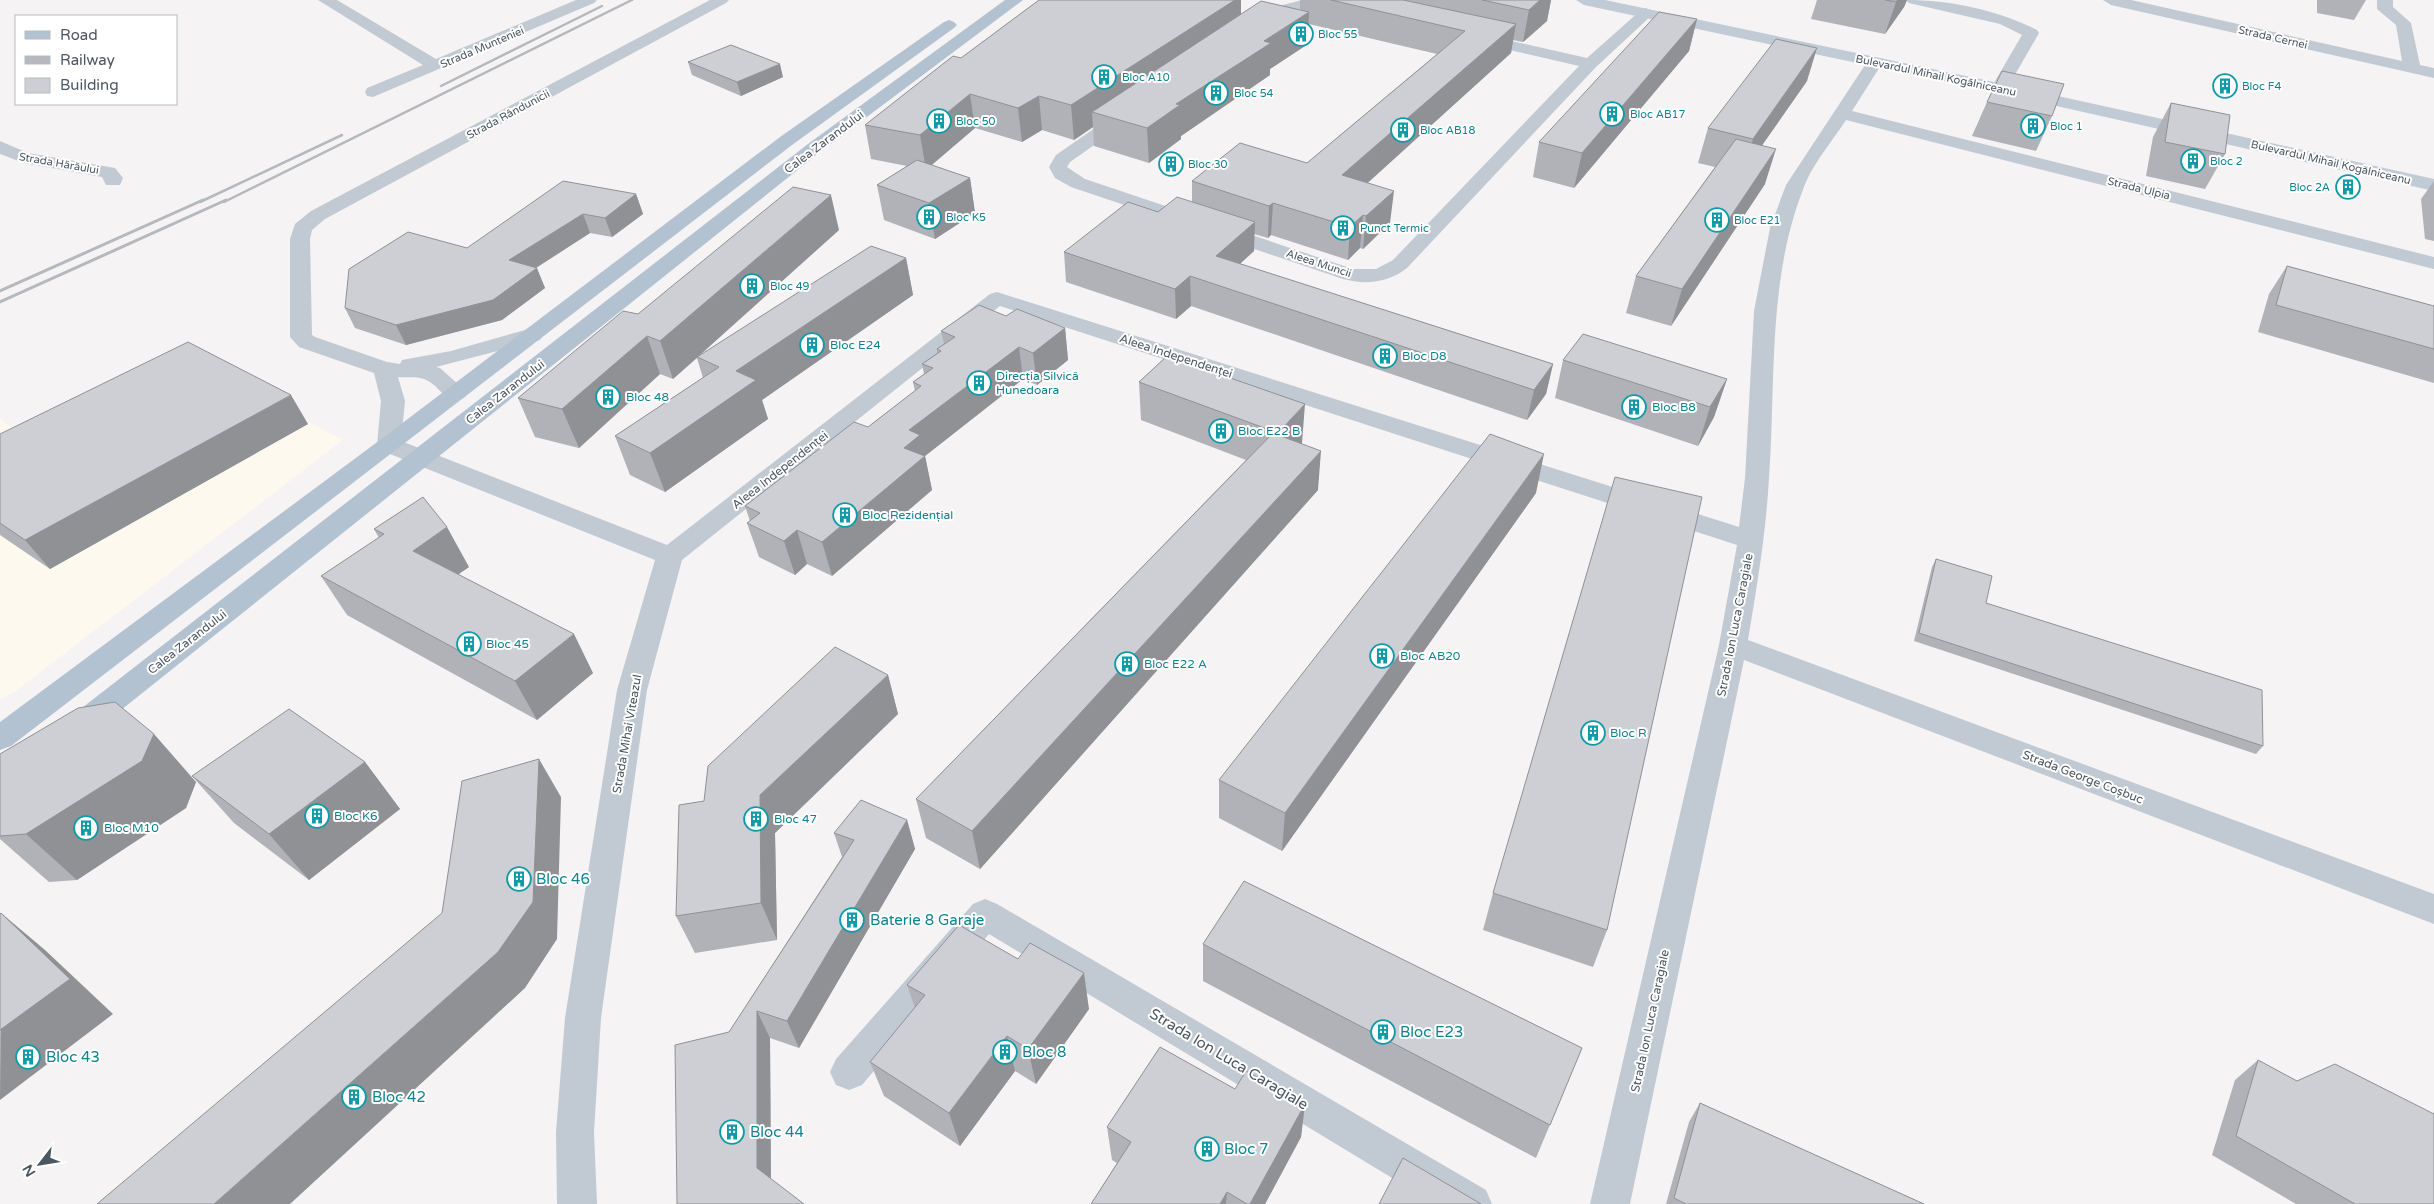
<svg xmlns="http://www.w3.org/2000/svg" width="2434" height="1204" viewBox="0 0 2434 1204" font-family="'Varela Round',sans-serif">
  <rect width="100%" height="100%" fill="#f5f3f3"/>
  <path fill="#fdf9ef" d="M203,367L343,440L17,690L0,700V418L10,427Z"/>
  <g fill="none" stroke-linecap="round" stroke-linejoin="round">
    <g fill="#c1cad2" fill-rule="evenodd">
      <path d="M318,0H337L436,59L576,0H597L594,3L373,97L367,96L365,92L367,88L423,65Z"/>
      <path d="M710,0H729L726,3L325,219L312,230L310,239L312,335L315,337L387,362L400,364L402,360L451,351L532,328L540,330L543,335L540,340L436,367L440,368L468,393L464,398C442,403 442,387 426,380C419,376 406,378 398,377L405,401L401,441L667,545L990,294L997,292L1739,527L1745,478L1754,311L1770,228L1786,185L1869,59H1881L1883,62L1852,111L2434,257V269L1846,120C1833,140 1812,165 1804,187C1767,280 1776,381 1769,478C1766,533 1757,586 1748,640L2434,894V924L1744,660L1630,1204H1590L1719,645L1737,545L1000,306L682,560L647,690L601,1018L594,1132L597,1204H557L556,1132L565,1018L617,690L655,560L380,450L377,445L381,401L374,373L299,347L290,337V239L295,224L311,211Z"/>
      <path d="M1302,0L1337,1L1345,6C1338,15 1313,7 1302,9C1284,12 1272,27 1255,32L1247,27L1279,6Z"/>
      <path d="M1906,0C1951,0 1997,10 2037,30L2039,33L2005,92H1993L1991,88L2022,35L2000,24L1909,3Z"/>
      <path d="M2103,0H2131L2402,61L2396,25L2377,9V0H2393V7L2411,23L2420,65L2434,68V78L2111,5Z"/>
      <path d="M1646,8L1654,13L1651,16L1596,67L1407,268C1388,283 1365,285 1343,279L1071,187L1055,178L1049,167L1056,155L1118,112H1130L1133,116L1130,120L1070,162L1067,167L1085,179L1353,269H1376L1393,260L1579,66L1471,41L1469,38L1471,35L1477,33L1587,58L1641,10Z"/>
      <path d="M0,141L28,153L115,168L123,178L120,185H106L102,177L24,163L0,154Z"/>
      <path d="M985,899L997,904L1486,1190L1492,1204H1435L989,934L862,1085L849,1090L836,1085L830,1072L836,1059L973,904Z"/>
    </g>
    <path fill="#c1cbd6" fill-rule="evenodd" d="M1576,0H1605L1999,83L2434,179V191L1999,93L1584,5Z"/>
    <g fill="#b3c2d1" fill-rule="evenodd">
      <path d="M1005,0H1023L820,152L91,734L80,738L69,734L65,726L69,718L808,144Z"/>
      <path d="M949,20L954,22L957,25L954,28L792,145L11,746L0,750V722L380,440L780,137L944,22Z"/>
    </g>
    <g stroke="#b5b8bd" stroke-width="2.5">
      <path d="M441,86L602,6"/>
      <path d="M200,202L342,135"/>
      <path d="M224,202L632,0"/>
    </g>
    <g stroke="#b5b8bd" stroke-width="3">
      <path d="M0,291L203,200"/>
      <path d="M0,302L226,200"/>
    </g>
  </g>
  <g fill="#b0b2b7">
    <path d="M1039,0H1241V14L1300,10V0H1551L1547,21L1523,42L1513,40L1511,53L1367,183L1390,223L1363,249L1360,248L1348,260L1271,235L1268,238L1254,234V251L1240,264L1553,364L1546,394L1527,420L1191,306L1176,319L1066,282L1064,252L1158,212L1192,202V181L1307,163L1437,54L1309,24L1308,44L1270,69V75L1181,136V139L1149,163L1094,146L1093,127L1074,140L1042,130L1022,142L975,128L931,165L970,178L975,213L935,239L884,220L877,185L907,166L871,159L865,125L961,58Z"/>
    <path d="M1817,0H1907L1904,7L1885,34L1811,19Z"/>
    <path d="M2317,0H2366L2354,20L2317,13Z"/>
    <path d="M1697,19L1689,51L1574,188L1533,177L1539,142Z"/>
    <path d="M688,62L783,77L741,96L692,75Z"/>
    <path d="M1807,81L1762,145L1765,184L1671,326L1626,313L1636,276L1715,167L1698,163L1708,128Z"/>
    <path d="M1987,102L2052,116L2036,151L1972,136Z"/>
    <path d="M2171,103L2225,154L2205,189L2146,176L2153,137Z"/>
    <path d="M2434,181V241L2425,239L2421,199Z"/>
    <path d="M636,194L643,214L612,237L590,233L536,268L545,288L502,320L406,345L355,328L345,308L467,248Z"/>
    <path d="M839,230L700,355L906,258L913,295L762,400L768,419L665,492L630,475L615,436L703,378L697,358L673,379L660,374L579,448L535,437L518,398L638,314Z"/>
    <path d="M2287,266L2434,306V383L2258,332L2269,294Z"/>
    <path d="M1006,316L1065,328L1068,360L1037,385L1023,379L925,456L932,490L832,576L807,564L795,575L759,557L747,523L750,521L745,506L868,427L915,391L913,382L924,374L922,364L937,353V349L944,344L941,331Z"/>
    <path d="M1167,356L1302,443V444L1318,490L980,869L926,838L916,799L1246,460L1141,420L1139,382Z"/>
    <path d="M1563,360L1727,379L1714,417L1698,446L1555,398Z"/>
    <path d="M308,424L50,569L0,535V434Z"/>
    <path d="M1536,493L1282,851L1219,818V780Z"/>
    <path d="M374,529L469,567L458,574L593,673L537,720L347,615L321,576L379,538Z"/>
    <path d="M1936,559L1986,603L2263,746L2256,754L1914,641L1932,567Z"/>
    <path d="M888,675L898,714L775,833L777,940L695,953L676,916L704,801Z"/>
    <path d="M0,754L196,782L186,808L77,880L49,882L0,839Z"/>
    <path d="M365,762L400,809L309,880L234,823L192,776Z"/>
    <path d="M907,820L915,849L799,1048L770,1038L771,1179L677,1204L729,1032L842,857L834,833Z"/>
    <path d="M1493,893L1607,930L1593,967L1483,930Z"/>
    <path d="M1203,944L1582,1048L1536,1158L1203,981Z"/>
    <path d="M907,985L1089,1009L1036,1084L1015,1071L960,1146L884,1096L870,1062L915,1008Z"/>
    <path d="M2258,1060L2297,1081L2434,1204H2296L2212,1155L2235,1080Z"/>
    <path d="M1235,1089L1305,1104L1301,1137L1265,1204H1091L1117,1163L1112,1160L1107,1127Z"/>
    <path d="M1700,1103L1924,1204H1666L1689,1122Z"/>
  </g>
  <g fill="#909195">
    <path d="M1235,0H1241V27L1092,112L1093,127L1074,140L1071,105Z"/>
    <path d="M1540,0H1551L1547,21L1523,42L1529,10Z"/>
    <path d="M1898,0H1907L1904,7L1885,34L1896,2Z"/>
    <path d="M1309,12L1308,44L1270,69V75L1181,136V139L1149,163L1147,128L1176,104L1264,41Z"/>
    <path d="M1697,19L1689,51L1574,188L1582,153Z"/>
    <path d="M1516,24L1511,53L1340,208L1342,175Z"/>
    <path d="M1817,48L1807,81L1742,174L1753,139Z"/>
    <path d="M780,64L783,77L741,96L737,82Z"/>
    <path d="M970,94L975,128L926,170L920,135Z"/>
    <path d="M1039,96L1042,130L1022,142L1018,108Z"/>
    <path d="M1776,149L1765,184L1671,326L1682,289Z"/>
    <path d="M970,178L975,213L935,239L929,203Z"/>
    <path d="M1394,191L1390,223L1363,249L1366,216Z"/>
    <path d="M636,194L643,214L612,237L605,218Z"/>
    <path d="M831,195L839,230L673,379L660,341Z"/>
    <path d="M1273,203L1271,235L1268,238L1269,206Z"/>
    <path d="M583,214L590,233L517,280L509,260Z"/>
    <path d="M1363,215L1360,248L1348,260L1350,227Z"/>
    <path d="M1255,222L1254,251L1216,285V256Z"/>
    <path d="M906,258L913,295L762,400L768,419L665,492L650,453L736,371Z"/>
    <path d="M537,268L545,288L502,320L406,345L396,325Z"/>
    <path d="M1190,276L1191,306L1176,319L1175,289Z"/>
    <path d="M1065,328L1068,360L1037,385L1033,353Z"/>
    <path d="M647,336L660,374L579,448L562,409Z"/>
    <path d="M1019,347L1023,379L925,456L932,490L832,576L822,542L904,448L909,430Z"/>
    <path d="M1553,364L1546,394L1527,420L1534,390Z"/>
    <path d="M1727,379L1714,417L1698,446L1710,407Z"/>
    <path d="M291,395L308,424L50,569L25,540Z"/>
    <path d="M1305,404L1302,443L1277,471L1278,433Z"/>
    <path d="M1321,451L1318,490L980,869L972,831Z"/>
    <path d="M1544,454L1536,493L1282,851L1285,813Z"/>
    <path d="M447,527L469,567L436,590L413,551Z"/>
    <path d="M797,530L807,564L795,575L784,541Z"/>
    <path d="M574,634L593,673L537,720L515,681Z"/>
    <path d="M888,675L898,714L775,833L777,940L761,903L760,795Z"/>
    <path d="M154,734L196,782L186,808L77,880L26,834Z"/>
    <path d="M539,759L561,797L557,939L525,988L290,1204H214L498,952Z"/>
    <path d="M365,762L400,809L309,880L269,834Z"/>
    <path d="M907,820L915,849L799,1048L787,1021Z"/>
    <path d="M1,913L45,950L113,1014L0,1100Z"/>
    <path d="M1084,973L1089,1009L1036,1084L1028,1049Z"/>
    <path d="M757,1011L770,1038L771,1192L757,1168Z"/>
    <path d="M1007,1036L1015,1071L960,1146L949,1113Z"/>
    <path d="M1305,1104L1301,1137L1265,1204H1250Z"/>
    <path d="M1227,1192L1226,1204H1220Z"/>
  </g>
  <g fill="#cdcfd5" stroke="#909195">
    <path d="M1039,0H1235L1071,105L1039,96L1018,108L970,94L920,135L865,125L953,56L961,58Z"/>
    <path d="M1331,0H1403L1516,24L1342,175L1394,191L1366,216L1363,215L1350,227L1273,203L1269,206L1192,181L1240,143L1307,163L1465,31Z"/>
    <path d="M1482,0H1540L1529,10Z"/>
    <path d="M1885,0H1898L1896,2Z"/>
    <path d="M1261,1L1309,12L1264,41L1271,43L1176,104L1180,105L1147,128L1092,112Z"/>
    <path d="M1659,12L1697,19L1582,153L1539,142Z"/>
    <path d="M1776,39L1817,48L1753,139L1708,128Z"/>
    <path d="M731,45L780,64L737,82L688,62Z"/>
    <path d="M2002,71L2064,84L2052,116L1987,102Z"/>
    <path d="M2171,103L2230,115L2225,154L2165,142Z"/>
    <path d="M1736,139L1776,149L1682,289L1636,276Z"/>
    <path d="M917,160L970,178L929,203L877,185Z"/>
    <path d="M563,181L636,194L605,218L583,214L509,260L537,268L493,300L396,325L345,308L349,269L408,232L467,248Z"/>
    <path d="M793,187L831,195L660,341L647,336L562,409L518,398L623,311L638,314Z"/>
    <path d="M1177,197L1255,222L1216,256L1553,364L1534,390L1190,276L1175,289L1064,252L1128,202L1158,212Z"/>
    <path d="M871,246L906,258L736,371L756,380L650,453L615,436L719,367L697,357Z"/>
    <path d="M2287,266L2434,306V349L2276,305Z"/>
    <path d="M979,305L1006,316L1017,309L1065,328L1033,353L1019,347L909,430L920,435L904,448L925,456L822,542L797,530L784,541L747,523L760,513L745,506L854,422L868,427L921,386L913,382L933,368L922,364L941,351L937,349L955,337L941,331Z"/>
    <path d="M1583,334L1727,379L1710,407L1563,360Z"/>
    <path d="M188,342L291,395L25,540L0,523V434Z"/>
    <path d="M1167,356L1305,404L1278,433L1139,382Z"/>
    <path d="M1273,433L1321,451L972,831L916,799Z"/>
    <path d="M1490,434L1544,454L1285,813L1219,780Z"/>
    <path d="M1615,477L1702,497L1607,930L1493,893Z"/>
    <path d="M423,497L447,527L413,551L574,634L515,681L321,576L384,534L374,529Z"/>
    <path d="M1936,559L1992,576L1986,603L2262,690L2263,746L1919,633Z"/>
    <path d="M835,647L888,675L760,795L761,903L676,916L679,805L704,801L708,766Z"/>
    <path d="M115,702L154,734L142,761L26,834L0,836V754L78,708Z"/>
    <path d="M289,709L365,762L269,834L192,776Z"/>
    <path d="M539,759L533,902L498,952L214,1204H97L442,913L462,781Z"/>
    <path d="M861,800L907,820L787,1021L757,1011V1168L804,1204H677L675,1045L729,1032L854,840L834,833Z"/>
    <path d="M1244,881L1582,1048L1550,1125L1203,944Z"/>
    <path d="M1,913L70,979L0,1030V914Z"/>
    <path d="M959,925L1018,959L1030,943L1084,973L1028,1049L1007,1036L949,1113L870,1062L925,995L907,985Z"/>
    <path d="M1160,1047L1235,1089L1246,1071L1305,1104L1250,1204H1247L1227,1192L1220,1204H1091L1131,1142L1107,1127Z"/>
    <path d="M2258,1060L2297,1081L2335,1064L2434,1114V1204H2355L2236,1136Z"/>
    <path d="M1700,1103L1924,1204H1686L1674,1198Z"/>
    <path d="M1403,1158L1481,1204H1379Z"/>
  </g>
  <defs>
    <g id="building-ring" transform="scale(1.25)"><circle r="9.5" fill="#fff" stroke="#0f9aa8" stroke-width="1.5"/><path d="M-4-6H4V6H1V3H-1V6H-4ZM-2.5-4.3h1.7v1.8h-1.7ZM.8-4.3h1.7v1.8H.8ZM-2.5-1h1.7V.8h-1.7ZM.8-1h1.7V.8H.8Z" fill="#0f9aa8"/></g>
  </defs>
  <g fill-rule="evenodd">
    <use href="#building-ring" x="1301" y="34"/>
    <use href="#building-ring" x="1104" y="77"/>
    <use href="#building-ring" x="2225" y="86"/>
    <use href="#building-ring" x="1216" y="93"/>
    <use href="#building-ring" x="1612" y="114"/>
    <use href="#building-ring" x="939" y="121"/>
    <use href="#building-ring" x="2033" y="126"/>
    <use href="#building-ring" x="1403" y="130"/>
    <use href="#building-ring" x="2193" y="161"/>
    <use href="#building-ring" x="1171" y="164"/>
    <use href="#building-ring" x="2348" y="187"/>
    <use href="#building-ring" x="929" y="217"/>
    <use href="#building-ring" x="1717" y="220"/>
    <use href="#building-ring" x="1343" y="228"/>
    <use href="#building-ring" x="752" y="286"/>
    <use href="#building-ring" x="812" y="345"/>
    <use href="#building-ring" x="1385" y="356"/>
    <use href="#building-ring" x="979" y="383"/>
    <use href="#building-ring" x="608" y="397"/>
    <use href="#building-ring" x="1634" y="407"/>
    <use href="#building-ring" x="1221" y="431"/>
    <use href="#building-ring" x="845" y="515"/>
    <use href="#building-ring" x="469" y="644"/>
    <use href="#building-ring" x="1382" y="656"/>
    <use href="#building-ring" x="1127" y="664"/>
    <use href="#building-ring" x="1593" y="733"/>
    <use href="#building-ring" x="317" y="816"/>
    <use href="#building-ring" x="756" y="819"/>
    <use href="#building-ring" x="86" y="828"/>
    <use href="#building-ring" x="519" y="879"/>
    <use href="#building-ring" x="852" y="920"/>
    <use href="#building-ring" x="1383" y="1032"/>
    <use href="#building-ring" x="1005" y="1052"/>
    <use href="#building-ring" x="28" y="1057"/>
    <use href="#building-ring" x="354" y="1097"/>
    <use href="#building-ring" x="732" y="1132"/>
    <use href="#building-ring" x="1207" y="1149"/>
  </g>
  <g text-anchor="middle" stroke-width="4" stroke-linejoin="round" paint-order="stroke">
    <g font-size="11" fill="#0d838f" stroke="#fff" text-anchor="start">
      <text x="1318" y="38">Bloc 55</text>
      <text x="1122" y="81">Bloc A10</text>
      <text x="2242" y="90">Bloc F4</text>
      <text x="1234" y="97">Bloc 54</text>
      <text x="1630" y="118">Bloc AB17</text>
      <text x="956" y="125">Bloc 50</text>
      <text x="2050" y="130">Bloc 1</text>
      <text x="1420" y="134">Bloc AB18</text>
      <text x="2210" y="165">Bloc 2</text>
      <text x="1188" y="168">Bloc 30</text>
      <text x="2330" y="191" text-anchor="end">Bloc 2A</text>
      <text x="946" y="221">Bloc K5</text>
      <text x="1734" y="224">Bloc E21</text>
      <text x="1360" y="232">Punct Termic</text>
      <text x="770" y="290">Bloc 49</text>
    </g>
    <g font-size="11" fill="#4a5661" stroke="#fff">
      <text transform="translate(2273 37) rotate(13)" y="4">Strada Cernei</text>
      <text transform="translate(482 47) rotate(-23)" y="4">Strada Munteniei</text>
      <text transform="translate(1936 75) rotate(12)" y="4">Bulevardul Mihail Kogălniceanu</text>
      <text transform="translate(508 114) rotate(-28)" y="4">Strada Rândunicii</text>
      <text transform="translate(2331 162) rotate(13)" y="4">Bulevardul Mihail Kogălniceanu</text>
      <text transform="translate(59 163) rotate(10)" y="4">Strada Hărăului</text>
      <text transform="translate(2139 188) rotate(14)" y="4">Strada Ulpia</text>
      <text transform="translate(1319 263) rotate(18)" y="4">Aleea Muncii</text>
    </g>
    <g font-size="12" fill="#4a5661" stroke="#fff">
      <text transform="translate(824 142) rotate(-37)" y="4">Calea Zarandului</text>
      <text transform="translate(1176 356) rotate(18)" y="4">Aleea Independenței</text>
      <text transform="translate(505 392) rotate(-38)" y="4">Calea Zarandului</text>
      <text transform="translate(780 470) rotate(-38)" y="4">Aleea Independenței</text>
      <text transform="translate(1735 625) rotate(-79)" y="4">Strada Ion Luca Caragiale</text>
      <text transform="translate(187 642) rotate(-38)" y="4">Calea Zarandului</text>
      <text transform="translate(627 734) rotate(-80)" y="4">Strada Mihai Viteazul</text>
      <text transform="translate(2083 777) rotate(21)" y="4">Strada George Coșbuc</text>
      <text transform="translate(1650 1021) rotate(-78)" y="4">Strada Ion Luca Caragiale</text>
    </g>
    <g font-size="12" fill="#0d838f" stroke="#fff" text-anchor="start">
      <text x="830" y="349">Bloc E24</text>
      <text x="1402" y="360">Bloc D8</text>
      <text x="996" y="380">Direcția Silvică<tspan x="996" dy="14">Hunedoara</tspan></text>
      <text x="626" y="401">Bloc 48</text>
      <text x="1652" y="411">Bloc B8</text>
      <text x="1238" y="435">Bloc E22 B</text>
      <text x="862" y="519">Bloc Rezidențial</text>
      <text x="486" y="648">Bloc 45</text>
      <text x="1400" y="660">Bloc AB20</text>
      <text x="1144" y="668">Bloc E22 A</text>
      <text x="1610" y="737">Bloc R</text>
      <text x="334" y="820">Bloc K6</text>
      <text x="774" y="823">Bloc 47</text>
      <text x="104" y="832">Bloc M10</text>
    </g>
    <g font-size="15" fill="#0d838f" stroke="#fff" text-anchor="start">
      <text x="536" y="884">Bloc 46</text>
      <text x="870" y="925">Baterie 8 Garaje</text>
      <text x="1400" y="1037">Bloc E23</text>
      <text x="1022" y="1057">Bloc 8</text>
      <text x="46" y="1062">Bloc 43</text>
      <text x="372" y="1102">Bloc 42</text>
      <text x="750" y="1137">Bloc 44</text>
      <text x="1224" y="1154">Bloc 7</text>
    </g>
    <g font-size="15" fill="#4a5661" stroke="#fff">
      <text transform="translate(1229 1059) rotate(31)" y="5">Strada Ion Luca Caragiale</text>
    </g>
  </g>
  <rect x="15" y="15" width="162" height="90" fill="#ffffff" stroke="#b7bbc0"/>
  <rect x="25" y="31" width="25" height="8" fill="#b3c2d1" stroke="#b7bbc0"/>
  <text x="60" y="40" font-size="15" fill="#4a5661">Road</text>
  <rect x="25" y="56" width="25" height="8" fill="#b5b8bd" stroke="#b7bbc0"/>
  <text x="60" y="65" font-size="15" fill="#4a5661">Railway</text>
  <rect x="25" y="78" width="25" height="15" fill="#cdcfd5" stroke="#b7bbc0"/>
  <text x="60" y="90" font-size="15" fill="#4a5661">Building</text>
  <g transform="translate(40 1164) rotate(239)" stroke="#ffffff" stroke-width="4" paint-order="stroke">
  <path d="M0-4L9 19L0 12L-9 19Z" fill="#4a5661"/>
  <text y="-8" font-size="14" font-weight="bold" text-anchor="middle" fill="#4a5661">N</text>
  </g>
</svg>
